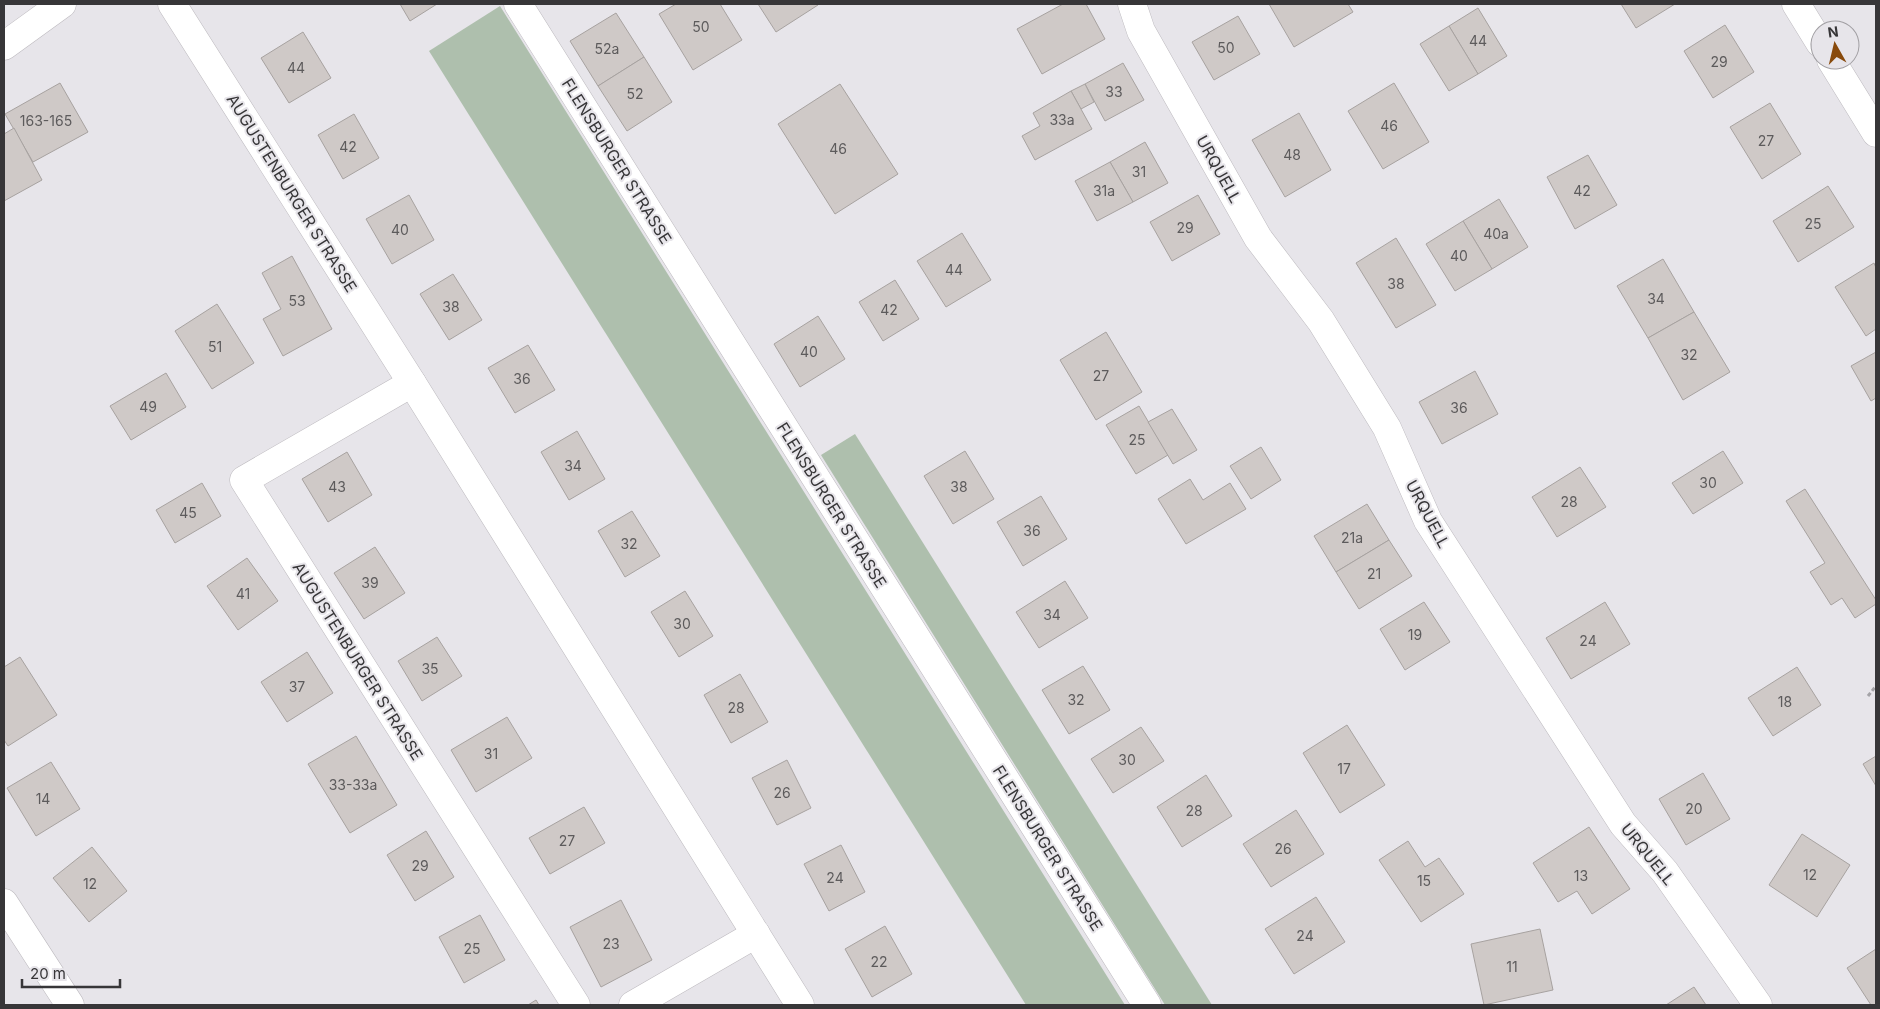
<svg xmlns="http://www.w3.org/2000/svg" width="1880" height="1009" viewBox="0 0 1880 1009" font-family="Inter,sans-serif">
  <rect width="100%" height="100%" fill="#e7e5ea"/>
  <g fill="#aebfad">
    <path d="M500,6L1125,1005H1026L429,51Z"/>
    <path d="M855,434L1212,1005H1165L821,455Z"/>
  </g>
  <g fill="#cfc9c7" stroke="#a7a2a0">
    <path d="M400,4H437L410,21Z"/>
    <path d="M676,4H720L742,40L693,70L659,14Z"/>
    <path d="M758,4H817L818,5L776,32Z"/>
    <path d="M1063,4H1086L1105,39L1042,74L1017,29Z"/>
    <path d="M1269,4H1348L1353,12L1294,47Z"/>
    <path d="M1621,4H1675L1636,28Z"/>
    <path d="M1478,8L1507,56L1478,74L1449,26Z"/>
    <path d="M616,13L644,57L598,86L570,41Z"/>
    <path d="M1238,16L1260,54L1214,80L1192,42Z"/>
    <path d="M1725,25L1754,72L1713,98L1684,51Z"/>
    <path d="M1449,26L1478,74L1449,91L1420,44Z"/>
    <path d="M303,32L331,78L289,103L261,58Z"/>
    <path d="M644,57L672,102L627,131L598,86Z"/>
    <path d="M1123,63L1144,100L1105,121L1085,84Z"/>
    <path d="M60,83L88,132L33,162L5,114Z"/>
    <path d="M1394,83L1429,142L1383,169L1348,111Z"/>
    <path d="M840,84L898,174L835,214L778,124Z"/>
    <path d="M1085,84L1094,102L1081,109L1071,91Z"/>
    <path d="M1071,91L1092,129L1035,160L1022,136L1040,126L1033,113Z"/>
    <path d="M1770,103L1801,154L1762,179L1730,127Z"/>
    <path d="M1299,113L1331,170L1285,197L1252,140Z"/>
    <path d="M354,114L379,158L343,179L318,135Z"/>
    <path d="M14,128L42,180L4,201V134Z"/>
    <path d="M1145,142L1168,183L1133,202L1110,162Z"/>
    <path d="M1588,155L1617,205L1575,229L1547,177Z"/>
    <path d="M1110,162L1133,202L1097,221L1075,181Z"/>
    <path d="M1828,186L1854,227L1798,262L1773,221Z"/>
    <path d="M409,195L434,240L392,264L366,219Z"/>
    <path d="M1198,195L1220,234L1172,261L1150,222Z"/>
    <path d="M1499,199L1528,247L1492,269L1463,221Z"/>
    <path d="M1463,221L1492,269L1455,291L1426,244Z"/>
    <path d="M962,233L991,280L946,307L917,261Z"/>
    <path d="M1396,238L1436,305L1396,328L1356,263Z"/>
    <path d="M292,256L332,329L283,356L263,319L281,309L262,273Z"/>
    <path d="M1663,259L1694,312L1648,338L1617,286Z"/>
    <path d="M1874,263L1876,268V329L1866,336L1835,287Z"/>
    <path d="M453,274L482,320L449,340L420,294Z"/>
    <path d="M895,280L919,319L883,341L859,302Z"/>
    <path d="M217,304L254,363L212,389L175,331Z"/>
    <path d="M1694,312L1730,372L1683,400L1648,338Z"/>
    <path d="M818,316L845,359L800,387L774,344Z"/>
    <path d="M1106,332L1142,392L1096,420L1060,360Z"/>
    <path d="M528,345L555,390L515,413L488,368Z"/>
    <path d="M1876,352V398L1871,401L1851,366Z"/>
    <path d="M1475,371L1498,414L1442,444L1419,402Z"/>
    <path d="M166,373L186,407L131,440L110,406Z"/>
    <path d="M1139,406L1168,455L1136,474L1106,425Z"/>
    <path d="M1172,409L1197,450L1173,464L1148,422Z"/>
    <path d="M577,431L605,479L569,500L541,452Z"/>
    <path d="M1261,447L1281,480L1251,499L1230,466Z"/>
    <path d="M965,451L994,499L953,524L924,476Z"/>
    <path d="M1723,451L1743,483L1693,514L1672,483Z"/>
    <path d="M347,452L372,495L328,522L302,479Z"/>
    <path d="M1580,467L1606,507L1557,537L1532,497Z"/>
    <path d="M1190,479L1203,500L1230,483L1246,509L1186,544L1158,499Z"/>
    <path d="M202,483L221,516L175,543L156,510Z"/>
    <path d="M1805,489L1876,600V604L1855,618L1842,598L1831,605L1810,572L1825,563L1786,501Z"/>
    <path d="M1041,496L1067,539L1023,566L997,522Z"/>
    <path d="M1367,504L1389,540L1336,572L1314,536Z"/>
    <path d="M632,511L660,556L625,577L598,531Z"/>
    <path d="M1389,540L1412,576L1359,609L1336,572Z"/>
    <path d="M375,547L405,593L364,619L334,573Z"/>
    <path d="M247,558L278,601L238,630L207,586Z"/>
    <path d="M1065,581L1088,618L1039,648L1016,612Z"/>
    <path d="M685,591L713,636L679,657L651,612Z"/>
    <path d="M1424,602L1450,642L1405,670L1380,629Z"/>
    <path d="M1605,602L1630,644L1571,679L1546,638Z"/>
    <path d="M437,637L462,676L422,701L398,661Z"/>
    <path d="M307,652L333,693L287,722L261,682Z"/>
    <path d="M20,657L57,715L8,746L4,740V667Z"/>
    <path d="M1083,666L1110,710L1069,734L1042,690Z"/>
    <path d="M1797,667L1821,705L1773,736L1748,698Z"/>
    <path d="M740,674L768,722L731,743L704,695Z"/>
    <path d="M507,717L532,758L476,792L451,750Z"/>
    <path d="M1347,725L1385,785L1340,813L1303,753Z"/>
    <path d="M1141,727L1164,761L1113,793L1091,759Z"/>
    <path d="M356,736L397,805L350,833L308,764Z"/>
    <path d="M1876,756V786L1863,764Z"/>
    <path d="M787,760L811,808L777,825L752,778Z"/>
    <path d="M51,762L80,809L36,836L7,788Z"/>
    <path d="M1703,773L1730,819L1686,845L1659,799Z"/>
    <path d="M1206,775L1232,816L1182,847L1157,807Z"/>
    <path d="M584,807L605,843L550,874L529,838Z"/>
    <path d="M1296,810L1324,854L1271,887L1243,844Z"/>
    <path d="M1589,827L1630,889L1592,914L1577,891L1558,902L1533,863Z"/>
    <path d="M426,831L454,877L415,901L387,855Z"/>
    <path d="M1802,834L1850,865L1817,917L1769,885Z"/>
    <path d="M1408,841L1425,867L1439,858L1464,894L1421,922L1379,860Z"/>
    <path d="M841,845L865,892L829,911L804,864Z"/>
    <path d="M92,847L127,891L89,922L53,878Z"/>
    <path d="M1316,897L1345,942L1294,974L1265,929Z"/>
    <path d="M621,900L652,960L601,987L570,927Z"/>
    <path d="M480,915L505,960L464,983L439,937Z"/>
    <path d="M885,926L912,974L872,997L845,949Z"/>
    <path d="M1540,929L1553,990L1484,1005L1471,944Z"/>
    <path d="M1876,949V1005H1871L1847,968Z"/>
    <path d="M1694,987L1706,1005H1666Z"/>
    <path d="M536,1000L539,1005H528Z"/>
  </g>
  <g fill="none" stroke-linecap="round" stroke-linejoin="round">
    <g stroke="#bdbabf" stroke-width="29">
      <g id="minor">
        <path d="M172,4L412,383L800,1005"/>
        <path d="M518,4L1147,1005"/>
        <path d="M1132,4L1141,31L1258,238L1321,321L1387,428L1428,521L1623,824L1665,872L1758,1005"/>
        <path d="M1796,4L1820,43"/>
        <path d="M4,46L62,4"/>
        <path d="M1831,60L1876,133"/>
        <path d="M412,383L244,480L576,1005"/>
        <path d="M4,903L70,1005"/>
        <path d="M633,1005L756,934"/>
      </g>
    </g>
    <path stroke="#a4a3a7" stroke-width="3" stroke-dasharray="4 2.5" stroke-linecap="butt" d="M1868,696L1876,686"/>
    <use href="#minor" stroke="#fff" stroke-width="28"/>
  </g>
  <g text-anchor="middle" stroke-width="4" stroke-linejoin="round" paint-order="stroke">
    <g font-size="14" fill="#5d5b5c">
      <text x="701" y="32">50</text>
      <text x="1478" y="46">44</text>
      <text x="1226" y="53">50</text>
      <text x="607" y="54">52a</text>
      <text x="1719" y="67">29</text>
      <text x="296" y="73">44</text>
      <text x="1114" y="97">33</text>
      <text x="635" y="99">52</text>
      <text x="1062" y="125">33a</text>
      <text x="46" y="126">163-165</text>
      <text x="1389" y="131">46</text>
      <text x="1766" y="146">27</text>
      <text x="348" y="152">42</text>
      <text x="838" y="154">46</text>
      <text x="1292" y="160">48</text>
      <text x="1139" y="177">31</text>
      <text x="1104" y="196">31a</text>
      <text x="1582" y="196">42</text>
      <text x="1813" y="229">25</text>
      <text x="1185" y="233">29</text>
      <text x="400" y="235">40</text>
      <text x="1496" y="239">40a</text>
      <text x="1459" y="261">40</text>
      <text x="954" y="275">44</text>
      <text x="1396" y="289">38</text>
      <text x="1656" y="304">34</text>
      <text x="297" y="306">53</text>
      <text x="451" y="312">38</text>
      <text x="889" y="315">42</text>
      <text x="215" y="352">51</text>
      <text x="809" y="357">40</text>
      <text x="1689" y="360">32</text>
      <text x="1101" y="381">27</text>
      <text x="522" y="384">36</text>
      <text x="148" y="412">49</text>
      <text x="1459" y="413">36</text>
      <text x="1137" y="445">25</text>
      <text x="573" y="471">34</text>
      <text x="1708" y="488">30</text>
      <text x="337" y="492">43</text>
      <text x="959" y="492">38</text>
      <text x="1569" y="507">28</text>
      <text x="188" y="518">45</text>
      <text x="1032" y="536">36</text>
      <text x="1352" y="543">21a</text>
      <text x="629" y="549">32</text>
      <text x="1374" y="579">21</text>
      <text x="370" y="588">39</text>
      <text x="243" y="599">41</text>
      <text x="1052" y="620">34</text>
      <text x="682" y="629">30</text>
      <text x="1415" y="640">19</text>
      <text x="1588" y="646">24</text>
      <text x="430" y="674">35</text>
      <text x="297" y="692">37</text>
      <text x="1076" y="705">32</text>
      <text x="1785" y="707">18</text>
      <text x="736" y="713">28</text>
      <text x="491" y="759">31</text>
      <text x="1127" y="765">30</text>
      <text x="1344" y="774">17</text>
      <text x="353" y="790">33-33a</text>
      <text x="782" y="798">26</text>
      <text x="43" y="804">14</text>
      <text x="1694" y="814">20</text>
      <text x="1194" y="816">28</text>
      <text x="567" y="846">27</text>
      <text x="1283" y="854">26</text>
      <text x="420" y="871">29</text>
      <text x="1810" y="880">12</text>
      <text x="1581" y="881">13</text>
      <text x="835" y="883">24</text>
      <text x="1424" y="886">15</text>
      <text x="90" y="889">12</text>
      <text x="1305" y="941">24</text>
      <text x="611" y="949">23</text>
      <text x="472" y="954">25</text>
      <text x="879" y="967">22</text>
      <text x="1512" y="972">11</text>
    </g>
    <g font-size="16" fill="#373638" stroke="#e7e5ea">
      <text transform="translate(617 161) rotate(58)" y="6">FLENSBURGER STRASSE</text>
      <text transform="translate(1219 169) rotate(61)" y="6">URQUELL</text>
      <text transform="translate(292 193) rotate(58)" y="6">AUGUSTENBURGER STRASSE</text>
      <text transform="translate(832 505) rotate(58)" y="6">FLENSBURGER STRASSE</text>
      <text transform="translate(1428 514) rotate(62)" y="6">URQUELL</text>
      <text transform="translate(358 661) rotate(58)" y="6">AUGUSTENBURGER STRASSE</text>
      <text transform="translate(1048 848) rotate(58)" y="6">FLENSBURGER STRASSE</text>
      <text transform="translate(1648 854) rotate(51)" y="6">URQUELL</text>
    </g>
  </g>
  <rect width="1880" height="1009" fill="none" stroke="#373638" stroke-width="10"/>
  <g transform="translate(1835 45) rotate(352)"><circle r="24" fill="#e7e5ea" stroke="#a19fa3"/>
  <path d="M0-4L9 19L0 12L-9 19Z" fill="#884a0c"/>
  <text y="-8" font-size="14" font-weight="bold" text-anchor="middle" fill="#373638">N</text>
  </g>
  <path d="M22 979v8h98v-8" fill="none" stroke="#373638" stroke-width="2.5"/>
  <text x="30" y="979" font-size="15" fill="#373638" stroke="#e7e5ea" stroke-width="4" paint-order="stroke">20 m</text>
</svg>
